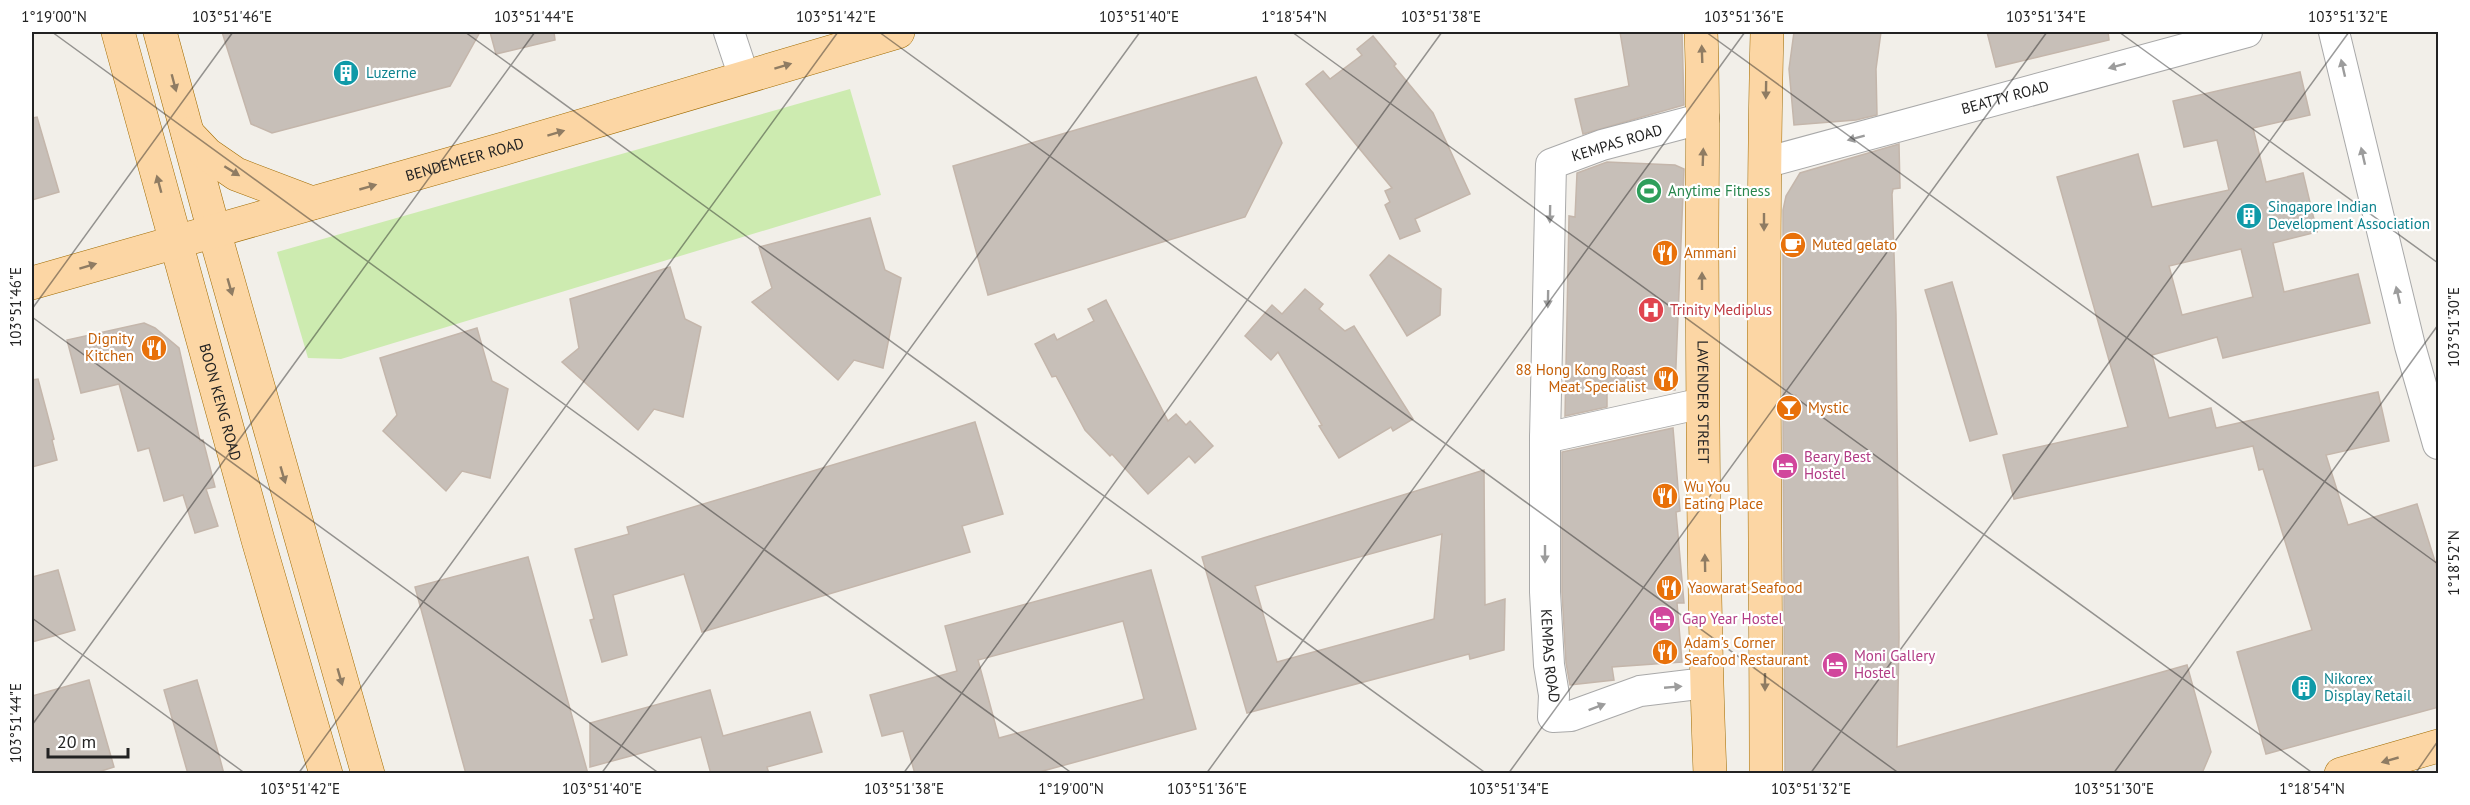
<svg xmlns="http://www.w3.org/2000/svg" width="2470" height="805" viewBox="0 0 2470 805" font-family="'PT Sans',sans-serif">
  <rect width="100%" height="100%" fill="#f2efe9"/>
  <path fill="#cdebb0" d="M850,89L881,195L341,359L308,358L277,252Z"/>
  <g fill="#c7bfb8" stroke="#c4b6ab" stroke-width="1.5" fill-rule="evenodd">
    <path d="M222,32H480L450,86L272,133L251,124Z"/>
    <path d="M490,32H554L555,40L496,54Z"/>
    <path d="M1620,32H1682L1684,105L1583,134L1575,99L1629,86Z"/>
    <path d="M1794,32H1881L1876,69L1877,115L1856,120L1794,125L1789,69Z"/>
    <path d="M1987,32H2108L2109,40L1996,67Z"/>
    <path d="M1373,36L1396,64L1394,66L1433,113L1470,194L1415,219L1420,231L1400,239L1385,205L1390,202L1385,191L1392,188L1306,84L1323,71L1330,79L1362,55L1357,49Z"/>
    <path d="M2300,72L2310,115L2253,128L2266,182L2303,173L2317,232L2273,243L2284,292L2358,274L2370,323L2223,358L2217,337L2152,355L2169,418L2211,408L2216,428L2378,392L2389,441L2326,455L2348,525L2417,504L2439,574V707L2266,754L2237,652L2312,630L2263,469L2259,470L2253,446L2014,499L2003,455L2128,427L2057,177L2138,154L2152,207L2229,190L2217,140L2184,147L2173,101ZM2241,249L2253,297L2182,315L2169,266Z"/>
    <path d="M1256,77L1282,143L1245,217L988,295L953,166Z"/>
    <path d="M37,117L59,192L32,200V118Z"/>
    <path d="M1899,144L1900,188L1893,189L1892,194L1896,314L1899,637L1897,747L2187,665L2211,752L2203,771L2195,774H1785L1783,418L1796,417V395H1783V210L1786,196L1800,173Z"/>
    <path d="M1607,162L1675,165L1684,169L1675,390L1607,387V407L1565,416L1569,216L1575,217L1577,173Z"/>
    <path d="M870,218L885,270L901,278L883,368L854,360L838,380L752,302L772,288L759,247Z"/>
    <path d="M1389,255L1441,289L1440,315L1407,336L1370,275Z"/>
    <path d="M670,267L685,319L701,327L683,417L654,409L638,430L562,362L579,348L570,299Z"/>
    <path d="M1952,282L1997,434L1970,441L1925,290Z"/>
    <path d="M1305,289L1323,304L1319,309L1345,331L1354,326L1413,419L1393,431L1391,427L1339,458L1319,426L1322,425L1278,352L1271,360L1245,336L1272,305L1282,314Z"/>
    <path d="M1106,300L1168,421L1176,414L1186,425L1190,421L1213,446L1195,463L1189,456L1148,494L1112,454L1110,456L1085,430L1056,376L1052,377L1035,344L1054,334L1057,340L1094,321L1088,309Z"/>
    <path d="M144,323L155,328L179,348L200,441L203,440L215,487L206,489L218,526L195,533L183,495L164,501L149,448L138,451L119,384L81,393L67,340Z"/>
    <path d="M477,328L492,381L508,389L490,478L462,471L446,491L383,431L397,415L380,358Z"/>
    <path d="M38,379L54,439L52,440L57,460L32,467V380Z"/>
    <path d="M975,422L1003,514L962,526L970,552L702,632L684,574L613,595L627,655L602,662L590,620L594,619L575,549L629,534L627,527Z"/>
    <path d="M1673,428L1680,511L1676,512L1684,603H1677L1682,662L1612,667L1614,680L1570,685L1566,663L1562,592V452Z"/>
    <path d="M1484,470L1485,605L1505,599L1504,650L1470,659L1469,654L1247,713L1202,557ZM1442,534L1434,619L1277,662L1255,586Z"/>
    <path d="M528,557L588,774H466L415,587Z"/>
    <path d="M58,570L75,630L32,642V577Z"/>
    <path d="M1151,570L1196,729L1032,774H915L903,731L882,736L870,695L957,671L945,626ZM1123,621L1144,699L999,738L978,660Z"/>
    <path d="M89,680L114,767L92,774H32V696Z"/>
    <path d="M197,680L220,759L224,774H188L164,690Z"/>
    <path d="M710,690L723,736L810,712L822,752L767,767L769,774H711L701,737L590,767V723Z"/>
  </g>
  <g fill="none" stroke-linecap="round" stroke-linejoin="round">
    <g stroke="#a9a9a9" stroke-width="32">
      <g id="minor">
        <path d="M729,32L744,77"/>
        <path d="M2334,32L2410,346L2438,444"/>
        <path id="s1" d="M1704,118L1602,145L1551,164L1545,438V592L1549,665L1554,695L1553,717L1571,716L1640,691L1706,683"/>
        <path id="s2" d="M1764,163L2247,32"/>
        <path d="M1545,438L1703,403"/>
      </g>
    </g>
    <g stroke="#a06b00" stroke-width="34">
      <g id="major">
        <path id="s3" d="M118,32L258,540L326,774"/>
        <path d="M160,32L214,231L368,774"/>
        <path id="s4" d="M1701,32C1704,103 1702,174 1702,245C1703,421 1703,598 1710,774"/>
        <path d="M188,134L207,154L236,174L312,203"/>
        <path id="s5" d="M32,283L506,148L898,32"/>
        <path d="M1766,774C1766,526 1761,279 1767,32"/>
        <path d="M2341,774L2438,746"/>
      </g>
    </g>
    <use href="#minor" stroke="#fff" stroke-width="30"/>
    <use href="#major" stroke="#fcd6a4" stroke-width="33"/>
  </g>
  <defs><path id="oneway-solid" d="M-6-.8H1V-3.2L6.5 0L1 3.2V.8H-6Z" transform="scale(1.5)"/></defs>
  <g fill="#8f7c63">
    <use href="#oneway-solid" transform="translate(1702 54) rotate(-92)"/>
    <use href="#oneway-solid" transform="translate(783 66) rotate(-17)"/>
    <use href="#oneway-solid" transform="translate(174 83) rotate(75)"/>
    <use href="#oneway-solid" transform="translate(1766 90) rotate(91)"/>
    <use href="#oneway-solid" transform="translate(556 133) rotate(-17)"/>
    <use href="#oneway-solid" transform="translate(1703 157) rotate(-88)"/>
    <use href="#oneway-solid" transform="translate(232 171) rotate(32)"/>
    <use href="#oneway-solid" transform="translate(159 184) rotate(-105)"/>
    <use href="#oneway-solid" transform="translate(368 187) rotate(-16)"/>
    <use href="#oneway-solid" transform="translate(1764 222) rotate(90)"/>
    <use href="#oneway-solid" transform="translate(88 266) rotate(-17)"/>
    <use href="#oneway-solid" transform="translate(1702 281) rotate(-90)"/>
    <use href="#oneway-solid" transform="translate(230 287) rotate(74)"/>
    <use href="#oneway-solid" transform="translate(283 475) rotate(74)"/>
    <use href="#oneway-solid" transform="translate(1705 563) rotate(-91)"/>
    <use href="#oneway-solid" transform="translate(340 677) rotate(74)"/>
    <use href="#oneway-solid" transform="translate(1765 682) rotate(90)"/>
    <use href="#oneway-solid" transform="translate(2390 760) rotate(164)"/>
  </g>
  <g fill="#9c9c9c">
    <use href="#oneway-solid" transform="translate(2117 66) rotate(165)"/>
    <use href="#oneway-solid" transform="translate(2343 68) rotate(-103)"/>
    <use href="#oneway-solid" transform="translate(1856 138) rotate(165)"/>
    <use href="#oneway-solid" transform="translate(2363 156) rotate(-103)"/>
    <use href="#oneway-solid" transform="translate(1550 214) rotate(91)"/>
    <use href="#oneway-solid" transform="translate(2398 295) rotate(-103)"/>
    <use href="#oneway-solid" transform="translate(1548 299) rotate(91)"/>
    <use href="#oneway-solid" transform="translate(1545 554) rotate(90)"/>
    <use href="#oneway-solid" transform="translate(1673 687) rotate(-5)"/>
    <use href="#oneway-solid" transform="translate(1597 707) rotate(-21)"/>
  </g>
  <path fill="none" stroke="#222" stroke-width="1.5" stroke-opacity="0.45" d="M52,32L1073,774M465,32L1487,774M879,32L1900,774M1292,32L2314,774M1706,32L2438,564M2119,32L2438,263M32,309L233,32M32,317L660,774M32,618L246,774M32,725L535,32M298,774L838,32M601,774L1140,32M903,774L1442,32M1206,774L1745,32M1508,774L2047,32M1810,774L2349,32M2113,774L2438,325M2415,774L2438,741"/>
  <defs>
    <g id="building-disc" transform="scale(1.35)"><circle r="9.5" fill="#0f9aa8" stroke="#fff"/><path d="M-4-6H4V6H1V3H-1V6H-4ZM-2.5-4.3h1.7v1.8h-1.7ZM.8-4.3h1.7v1.8H.8ZM-2.5-1h1.7V.8h-1.7ZM.8-1h1.7V.8H.8Z" fill="#fff"/></g>
    <g id="stadium-disc" transform="scale(1.35)"><circle r="9.5" fill="#2e9e5b" stroke="#fff"/><path d="M0-5a6.5 5 0 1 0 0 10a6.5 5 0 1 0 0-10ZM-3.5-1.8h7v3.6h-7Z" fill="#fff"/></g>
    <g id="cafe-disc" transform="scale(1.35)"><circle r="9.5" fill="#e8710a" stroke="#fff"/><path d="M-5.5-4.5H6V0H3Q3 3.5 0 3.5H-2.5Q-5.5 3.5-5.5 0ZM3-3.2v2h1.7v-2ZM-6 4.5H4V6H-6Z" fill="#fff"/></g>
    <g id="restaurant-disc" transform="scale(1.35)"><circle r="9.5" fill="#e8710a" stroke="#fff"/><path d="M-5-6h1v4h1v-4h1v4h1v-4h1v5L-1.5 .5V6h-2V.5L-5-1ZM5-6V6H3V1.5H1.5Q1.5-4 5-6Z" fill="#fff"/></g>
    <g id="hospital-disc" transform="scale(1.35)"><circle r="9.5" fill="#e0444e" stroke="#fff"/><path d="M-5-5h3v3.5h4V-5h3V5h-3V1.5h-4V5h-3Z" fill="#fff"/></g>
    <g id="bar-disc" transform="scale(1.35)"><circle r="9.5" fill="#e8710a" stroke="#fff"/><path d="M-6-5H6L.8 .8V4.5H3.5V6h-7V4.5H-.8V.8Z" fill="#fff"/></g>
    <g id="hotel-disc" transform="scale(1.35)"><circle r="9.5" fill="#d1479c" stroke="#fff"/><path d="M-6-4.5h1.5V1H6V5H4.5V3h-9V5H-6ZM-4 0a1.8 1.8 0 1 1 3.6 0ZM.5 0V-2.5h3Q6-2.5 6 0Z" fill="#fff"/></g>
  </defs>
  <g fill-rule="evenodd">
    <use href="#building-disc" x="346" y="73"/>
    <use href="#stadium-disc" x="1649" y="191"/>
    <use href="#building-disc" x="2249" y="216"/>
    <use href="#cafe-disc" x="1793" y="245"/>
    <use href="#restaurant-disc" x="1665" y="253"/>
    <use href="#hospital-disc" x="1651" y="310"/>
    <use href="#restaurant-disc" x="154" y="348"/>
    <use href="#restaurant-disc" x="1666" y="379"/>
    <use href="#bar-disc" x="1789" y="408"/>
    <use href="#hotel-disc" x="1785" y="466"/>
    <use href="#restaurant-disc" x="1665" y="496"/>
    <use href="#restaurant-disc" x="1669" y="588"/>
    <use href="#hotel-disc" x="1662" y="619"/>
    <use href="#restaurant-disc" x="1665" y="652"/>
    <use href="#hotel-disc" x="1835" y="665"/>
    <use href="#building-disc" x="2304" y="688"/>
  </g>
  <g text-anchor="middle" stroke-width="4.5" stroke-linejoin="round" paint-order="stroke">
    <g font-size="15" fill="#0d838f" stroke="#fff" text-anchor="start">
      <text x="366" y="78">Luzerne</text>
      <text x="2268" y="212">Singapore Indian<tspan x="2268" dy="17">Development Association</tspan></text>
      <text x="2324" y="684">Nikorex<tspan x="2324" dy="17">Display Retail</tspan></text>
    </g>
    <g font-size="15" fill="#222" stroke="#fff">
      <text dy="5" stroke="none"><textPath href="#s2" startOffset="250">BEATTY ROAD</textPath></text>
      <text transform="translate(1617 143) rotate(-17)" y="5">KEMPAS ROAD</text>
      <text dy="5" stroke="none"><textPath href="#s5" startOffset="450">BENDEMEER ROAD</textPath></text>
      <text dy="5" stroke="none"><textPath href="#s4" startOffset="370">LAVENDER STREET</textPath></text>
      <text dy="5" stroke="none"><textPath href="#s3" startOffset="384">BOON KENG ROAD</textPath></text>
      <text dy="5" stroke="none"><textPath href="#s1" startOffset="652">KEMPAS ROAD</textPath></text>
    </g>
    <g font-size="15" fill="#27864d" stroke="#fff" text-anchor="start">
      <text x="1668" y="196">Anytime Fitness</text>
    </g>
    <g font-size="15" fill="#c56008" stroke="#fff" text-anchor="start">
      <text x="1812" y="250">Muted gelato</text>
      <text x="1684" y="258">Ammani</text>
      <text x="134" y="344" text-anchor="end">Dignity<tspan x="134" dy="17">Kitchen</tspan></text>
      <text x="1646" y="375" text-anchor="end">88 Hong Kong Roast<tspan x="1646" dy="17">Meat Specialist</tspan></text>
      <text x="1808" y="413">Mystic</text>
      <text x="1684" y="492">Wu You<tspan x="1684" dy="17">Eating Place</tspan></text>
      <text x="1688" y="593">Yaowarat Seafood</text>
      <text x="1684" y="648">Adam's Corner<tspan x="1684" dy="17">Seafood Restaurant</tspan></text>
    </g>
    <g font-size="15" fill="#be3a42" stroke="#fff" text-anchor="start">
      <text x="1670" y="315">Trinity Mediplus</text>
    </g>
    <g font-size="15" fill="#b23c85" stroke="#fff" text-anchor="start">
      <text x="1804" y="462">Beary Best<tspan x="1804" dy="17">Hostel</tspan></text>
      <text x="1682" y="624">Gap Year Hostel</text>
      <text x="1854" y="661">Moni Gallery<tspan x="1854" dy="17">Hostel</tspan></text>
    </g>
  </g>
  <rect width="2470" height="805" fill="none" stroke="#ffffff" stroke-width="66"/>
  <path d="M48 748v9h80v-9" fill="none" stroke="#222222" stroke-width="3"/>
  <text x="57" y="748" font-size="18" fill="#222222" stroke="#ffffff" stroke-width="4.5" paint-order="stroke">20 m</text>
  <rect x="33" y="33" width="2404" height="739" fill="none" stroke="#222" stroke-width="2"/>
  <g font-size="15" text-anchor="middle" fill="#222">
    <text x="54" y="22">1°19'00"N</text>
    <text x="232" y="22">103°51'46"E</text>
    <text x="534" y="22">103°51'44"E</text>
    <text x="836" y="22">103°51'42"E</text>
    <text x="1139" y="22">103°51'40"E</text>
    <text x="1294" y="22">1°18'54"N</text>
    <text x="1441" y="22">103°51'38"E</text>
    <text x="1744" y="22">103°51'36"E</text>
    <text x="2046" y="22">103°51'34"E</text>
    <text x="2348" y="22">103°51'32"E</text>
    <text transform="translate(16 307) rotate(-90)" y="5">103°51'46"E</text>
    <text transform="translate(2454 327) rotate(-90)" y="5">103°51'30"E</text>
    <text transform="translate(2454 563) rotate(-90)" y="5">1°18'52"N</text>
    <text transform="translate(16 723) rotate(-90)" y="5">103°51'44"E</text>
    <text x="300" y="794">103°51'42"E</text>
    <text x="602" y="794">103°51'40"E</text>
    <text x="904" y="794">103°51'38"E</text>
    <text x="1071" y="794">1°19'00"N</text>
    <text x="1207" y="794">103°51'36"E</text>
    <text x="1509" y="794">103°51'34"E</text>
    <text x="1811" y="794">103°51'32"E</text>
    <text x="2114" y="794">103°51'30"E</text>
    <text x="2312" y="794">1°18'54"N</text>
  </g>
</svg>
